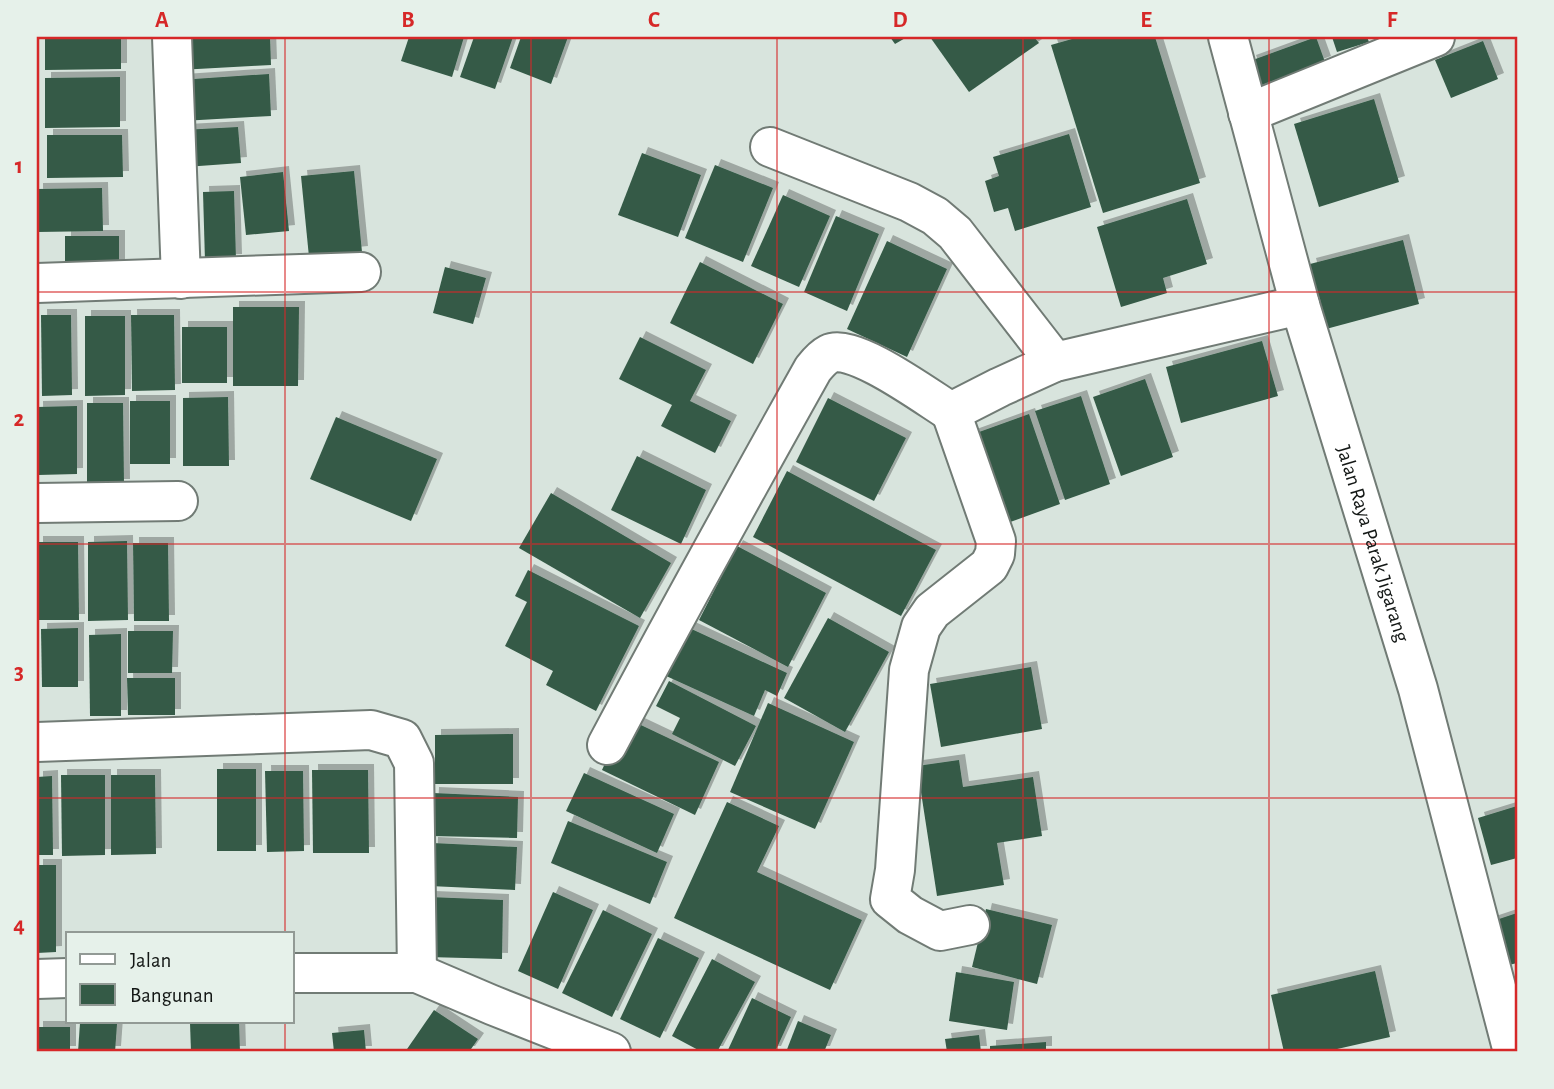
<svg xmlns="http://www.w3.org/2000/svg" width="1554" height="1089" viewBox="0 0 1554 1089" font-family="'Alegreya Sans',sans-serif">
  <defs>
    <filter id="shadow"><feDropShadow dx="6" dy="-6" stdDeviation="0" flood-color="#0004"/></filter>
  </defs>
  <rect width="100%" height="100%" fill="#d8e4dd"/>
  <g fill="#345a46" filter="url(#shadow)">
    <path d="M45,37H121V69L45,70Z"/>
    <path d="M177,37H270L271,65L179,70Z"/>
    <path d="M409,37H464L452,77L401,61Z"/>
    <path d="M474,37H513L495,89L460,77Z"/>
    <path d="M521,37H568L551,84L510,68Z"/>
    <path d="M890,37H907L895,44Z"/>
    <path d="M930,37H1034L1039,43L969,92Z"/>
    <path d="M1079,37H1155L1200,183L1103,213L1051,45Z"/>
    <path d="M1316,37L1325,62L1259,86L1250,61Z"/>
    <path d="M1332,37H1367L1369,42L1337,52Z"/>
    <path d="M1483,41L1498,79L1451,98L1435,60Z"/>
    <path d="M269,74L271,116L182,121L179,80Z"/>
    <path d="M120,77V127L45,128V78Z"/>
    <path d="M1374,99L1399,182L1319,207L1294,124Z"/>
    <path d="M238,127L241,163L185,167L182,130Z"/>
    <path d="M1069,134L1091,207L1015,231L1008,208L994,212L985,181L999,176L993,157Z"/>
    <path d="M47,135H122L123,177L47,178Z"/>
    <path d="M642,153L701,175L678,237L618,215Z"/>
    <path d="M715,165L773,188L743,262L685,238Z"/>
    <path d="M354,171L362,252L309,257L301,176Z"/>
    <path d="M283,172L289,231L246,235L240,177Z"/>
    <path d="M102,188L103,231L37,232V189Z"/>
    <path d="M234,191L236,260L205,261L203,192Z"/>
    <path d="M783,195L830,216L799,287L751,266Z"/>
    <path d="M1187,199L1207,264L1163,278L1167,293L1121,307L1097,227Z"/>
    <path d="M836,216L879,234L847,311L804,292Z"/>
    <path d="M65,236H119V272L65,273Z"/>
    <path d="M1403,240L1419,304L1326,329L1310,264Z"/>
    <path d="M887,241L947,269L907,357L847,329Z"/>
    <path d="M700,262L783,304L753,364L670,323Z"/>
    <path d="M445,267L486,278L473,324L433,313Z"/>
    <path d="M233,307H299L298,386H233Z"/>
    <path d="M41,315H71L72,395L42,396Z"/>
    <path d="M131,315H174L175,390L132,391Z"/>
    <path d="M85,316H125V395L85,396Z"/>
    <rect x="182" y="327" width="45" height="56"/>
    <path d="M640,337L706,370L690,401L731,421L715,453L661,426L672,405L619,379Z"/>
    <path d="M1262,341L1278,396L1181,423L1166,367Z"/>
    <path d="M1145,379L1173,457L1121,476L1093,397Z"/>
    <path d="M1081,396L1110,484L1065,500L1035,411Z"/>
    <path d="M228,397L229,466H183V398Z"/>
    <path d="M828,398L906,438L874,501L796,462Z"/>
    <rect x="130" y="401" width="40" height="63"/>
    <path d="M87,403H123L124,485H87Z"/>
    <path d="M77,406V474L38,475L37,407Z"/>
    <path d="M1029,414L1060,504L999,526L968,436Z"/>
    <path d="M336,417L437,459L411,521L310,479Z"/>
    <path d="M637,456L706,490L681,544L611,510Z"/>
    <path d="M787,471L936,550L901,616L753,537Z"/>
    <path d="M551,493L671,563L640,618L519,548Z"/>
    <path d="M127,541L128,620L88,621V542Z"/>
    <path d="M37,542H78L79,620H37Z"/>
    <path d="M133,543H168L169,621H134Z"/>
    <path d="M737,546L826,593L788,667L699,620Z"/>
    <path d="M528,570L639,626L596,711L546,685L553,671L505,646L527,602L515,596Z"/>
    <path d="M828,618L889,652L845,732L784,698Z"/>
    <path d="M685,626L787,673L777,696L765,690L754,716L664,675Z"/>
    <path d="M78,628V687H42L41,629Z"/>
    <path d="M128,631H173L172,673H128Z"/>
    <path d="M121,634V716H90L89,635Z"/>
    <path d="M1031,667L1042,729L941,747L930,684Z"/>
    <path d="M127,678H175V715H128Z"/>
    <path d="M669,681L756,726L735,766L672,734L680,718L656,706Z"/>
    <path d="M768,703L854,742L815,829L730,792Z"/>
    <path d="M626,718L719,762L695,815L602,770Z"/>
    <path d="M513,734V784H435V735Z"/>
    <path d="M959,760L963,787L1033,777L1042,836L997,843L1004,885L937,896L917,766Z"/>
    <rect x="217" y="769" width="39" height="82"/>
    <path d="M312,770H368L369,853H313Z"/>
    <path d="M265,771H303L304,851L267,852Z"/>
    <path d="M584,773L674,814L657,853L566,811Z"/>
    <path d="M61,775H105V855L62,856Z"/>
    <path d="M111,775H155L156,854L111,855Z"/>
    <path d="M52,776L53,855H37V777Z"/>
    <path d="M433,793L518,797L517,838L431,836Z"/>
    <path d="M727,802L779,826L757,872L862,920L830,990L674,918Z"/>
    <path d="M1517,806V858L1491,865L1478,818Z"/>
    <path d="M568,821L667,862L650,904L551,863Z"/>
    <path d="M432,843L517,847L515,890L430,886Z"/>
    <path d="M37,865H56V952L37,953Z"/>
    <path d="M553,892L593,910L558,989L518,971Z"/>
    <path d="M429,897L503,900L502,959L428,957Z"/>
    <path d="M986,909L1052,925L1037,984L972,967Z"/>
    <path d="M603,910L652,934L612,1017L562,993Z"/>
    <path d="M1517,913V963L1501,967L1487,923Z"/>
    <path d="M658,938L699,958L660,1038L620,1019Z"/>
    <path d="M712,959L755,982L717,1052H702L672,1036Z"/>
    <path d="M1375,971L1390,1037L1324,1052H1284L1271,995Z"/>
    <path d="M956,972L1014,982L1007,1030L949,1021Z"/>
    <path d="M752,998L791,1017L775,1052H727Z"/>
    <path d="M434,1010L478,1039L469,1052H405Z"/>
    <path d="M237,1021H239L240,1052H191L190,1023Z"/>
    <path d="M798,1021L831,1035L824,1052H786Z"/>
    <path d="M80,1023L117,1024L115,1052H78Z"/>
    <rect x="37" y="1027" width="33" height="25"/>
    <path d="M364,1030L366,1052H334L332,1033Z"/>
    <path d="M979,1035L981,1052H947L945,1039Z"/>
    <path d="M1046,1042V1052H990V1046Z"/>
  </g>
  <g fill="none" stroke-linecap="round" stroke-linejoin="round">
    <g stroke="#717b75" stroke-width="42">
      <g id="street">
        <path d="M172,37L181,279"/>
        <path d="M1248,113L1435,37"/>
        <path d="M770,147L909,202L935,216L955,233L1055,362"/>
        <path d="M37,283L361,272"/>
        <path d="M37,503L178,501"/>
        <path d="M37,742L371,730L402,739L414,763L417,973"/>
        <path d="M607,745C674,619 743,494 813,369C817,364 823,357 829,354C853,342 928,398 951,412"/>
        <path d="M970,925L940,931L910,915L890,899L895,870L909,670L921,627L932,611L989,566L995,554L996,541L951,412L1000,387L1055,362L1300,305"/>
        <path d="M292,973H417L492,1005L611,1052"/>
        <path d="M37,979L68,978"/>
      </g>
    </g>
    <g stroke="#717b75" stroke-width="42">
      <g id="secondary">
        <path id="s1" d="M1228,37L1300,305L1418,689L1513,1052"/>
      </g>
    </g>
    <use href="#street" stroke="#fff" stroke-width="38"/>
    <use href="#secondary" stroke="#fff" stroke-width="38"/>
  </g>
  <path fill="none" stroke="#d62828" stroke-width="2" stroke-opacity="0.55" d="M285,37V933M531,37V1052M777,37V1052M1023,37V1052M1269,37V1052M37,292H1517M37,544H1517M37,798H1517M285,1021V1052"/>
  <g text-anchor="middle" stroke-width="7" stroke-linejoin="round" paint-order="stroke">
    <g font-size="21" fill="#131715" stroke="#e6f1ea">
      <text dy="7" stroke="none"><textPath href="#s1" startOffset="527">Jalan Raya Parak Jigarang</textPath></text>
    </g>
  </g>
  <rect width="1554" height="1089" fill="none" stroke="#e6f1ea" stroke-width="77"/>
  <rect x="66" y="932" width="228" height="91" fill="#e6f1ea" stroke="#929a95" stroke-width="2"/>
  <rect x="80" y="954" width="35" height="10" fill="#ffffff" stroke="#929a95" stroke-width="2"/>
  <text x="130" y="967" font-size="21" fill="#131715">Jalan</text>
  <rect x="80" y="984" width="35" height="21" fill="#345a46" stroke="#929a95" stroke-width="2"/>
  <text x="130" y="1002" font-size="21" fill="#131715">Bangunan</text>
  <rect x="38" y="38" width="1478" height="1012" fill="none" stroke="#d62828" stroke-width="2.5"/>
  <g font-size="23" text-anchor="middle" font-weight="bold" fill="#d62828">
    <text x="162" y="27">A</text>
    <text x="408" y="27">B</text>
    <text x="654" y="27">C</text>
    <text x="900" y="27">D</text>
    <text x="1146" y="27">E</text>
    <text x="1392" y="27">F</text>
    <text x="19" y="173">1</text>
    <text x="19" y="426">2</text>
    <text x="19" y="679">3</text>
    <text x="19" y="932">4</text>
  </g>
</svg>
